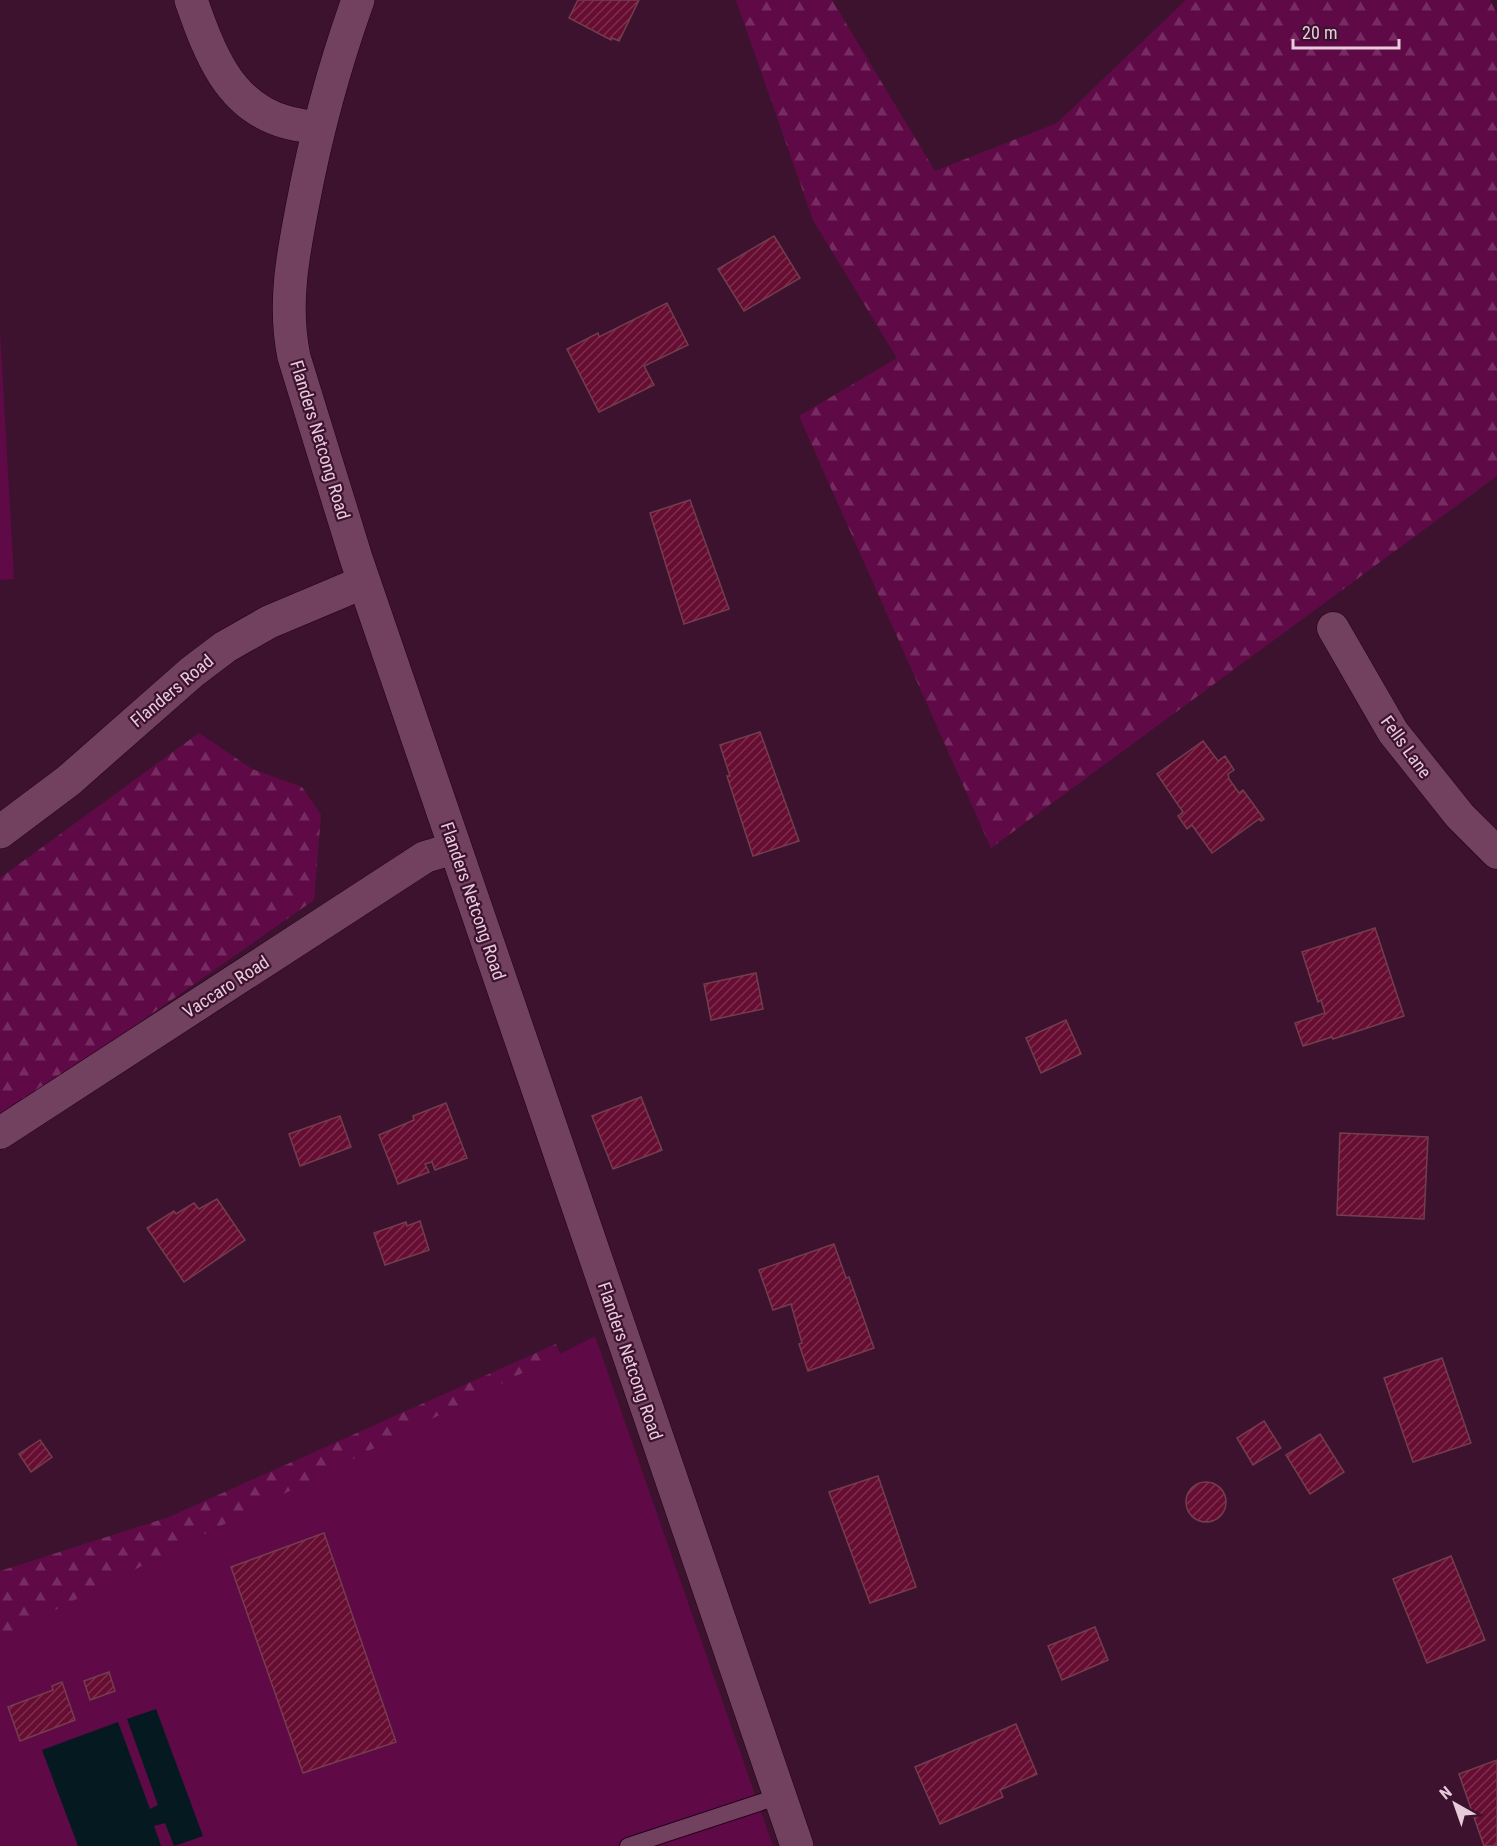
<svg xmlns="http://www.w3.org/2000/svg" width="1497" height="1846" viewBox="0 0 1497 1846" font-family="'Roboto Condensed',sans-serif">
  <defs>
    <pattern id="forest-firs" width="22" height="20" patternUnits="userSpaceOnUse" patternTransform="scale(1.5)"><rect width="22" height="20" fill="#5f0a47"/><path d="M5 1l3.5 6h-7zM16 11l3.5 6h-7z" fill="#762c61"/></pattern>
    <pattern id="building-hatch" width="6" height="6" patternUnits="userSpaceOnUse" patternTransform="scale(1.5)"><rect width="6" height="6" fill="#660d31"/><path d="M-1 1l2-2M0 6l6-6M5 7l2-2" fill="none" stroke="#7c2f4e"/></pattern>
  </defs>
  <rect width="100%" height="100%" fill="#3d122f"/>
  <g fill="url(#forest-firs)">
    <path d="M736,0H832L935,171L1057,123L1186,0H1490L1497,14V476L991,848L799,416L897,358L813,220Z"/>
    <path d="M199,733L252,769L302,787L321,815L314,900L0,1120V878Z"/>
    <path d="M556,1344L583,1407L0,1669V1571L169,1517Z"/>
  </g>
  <g fill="#5f0a47">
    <path d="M0,330L14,579L0,580Z"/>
    <path d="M595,1336L773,1846H0V1638Z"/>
  </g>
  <path fill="#041920" d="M156,1709L203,1836L174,1846L165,1823L154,1826L161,1846H78L42,1750L118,1722L150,1809L158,1805L127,1719Z"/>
  <g fill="url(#building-hatch)" stroke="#743d4d" stroke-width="1.5">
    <path d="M578,0H639L619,41L612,38L611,40L569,18Z"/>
    <path d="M774,236L800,278L744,311L718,269Z"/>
    <path d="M667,303L688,345L644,366L654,385L599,412L567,349L598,333L599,337Z"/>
    <path d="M690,500L729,609L684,624L650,513Z"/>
    <path d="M760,732L799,841L753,856L727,776H730L720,745Z"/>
    <path d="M1203,741L1218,761L1225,756L1234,770L1228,774L1229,779L1239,793L1243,790L1264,819L1261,821L1259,819L1212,853L1192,825L1187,829L1178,816L1183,812L1157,774Z"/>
    <path d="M1375,928L1404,1016L1333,1039L1332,1037L1303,1046L1295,1023L1325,1013L1321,1000L1318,1002L1302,952Z"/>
    <path d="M756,973L763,1009L711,1020L704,984Z"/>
    <path d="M1066,1020L1081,1054L1041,1073L1026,1038Z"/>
    <path d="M641,1097L662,1150L613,1169L592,1116Z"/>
    <path d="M446,1103L467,1158L435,1170L432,1162L425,1164L429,1172L398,1184L379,1135L414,1120L413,1116Z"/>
    <path d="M340,1116L351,1147L300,1166L289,1134Z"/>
    <path d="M1340,1133L1428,1137L1424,1219L1337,1215Z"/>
    <path d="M217,1199L245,1240L184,1282L147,1228L174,1211L176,1214L194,1203L199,1209Z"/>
    <path d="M420,1221L429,1250L385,1265L374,1233L406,1222L407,1226Z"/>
    <path d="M834,1244L846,1278L849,1277L874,1348L808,1371L799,1344L802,1343L791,1304L773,1310L759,1270Z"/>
    <path d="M1442,1358L1471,1443L1413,1462L1384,1378Z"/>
    <path d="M1264,1421L1281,1448L1253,1465L1237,1438Z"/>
    <path d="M1320,1434L1344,1472L1310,1494L1286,1455Z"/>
    <path d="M40,1440L52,1457L31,1472L19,1454Z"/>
    <path d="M878,1476L916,1587L870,1603L829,1492Z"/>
    <circle cx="1206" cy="1502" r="20"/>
    <path d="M324,1533L396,1742L303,1773L231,1567Z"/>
    <path d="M1451,1556L1485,1640L1427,1663L1393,1579Z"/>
    <path d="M1095,1627L1108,1660L1062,1680L1048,1646Z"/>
    <path d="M109,1672L115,1691L90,1700L84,1681Z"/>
    <path d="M62,1682L75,1720L20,1741L8,1707L53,1690L52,1686Z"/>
    <path d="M1016,1724L1037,1774L1000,1790L1003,1797L940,1824L915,1767Z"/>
    <path d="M1497,1760V1846H1484L1459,1774Z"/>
  </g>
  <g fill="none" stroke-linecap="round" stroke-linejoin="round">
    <g stroke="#220017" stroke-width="18">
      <path id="service" d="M628,1846L780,1796"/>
    </g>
    <g stroke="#220017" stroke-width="33">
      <g id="minor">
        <path d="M1333,628L1393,732L1460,816L1497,853"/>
        <path d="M0,1133L425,857L455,848"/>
      </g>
    </g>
    <g stroke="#220017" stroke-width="34">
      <path id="tertiary" d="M191,0C209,51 228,106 286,122C297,125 308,126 318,129"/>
    </g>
    <g stroke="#220017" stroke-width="34">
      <g id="secondary">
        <path d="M358,0C334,67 316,134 303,203C293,254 283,305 294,357L356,558L797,1846"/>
        <path d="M0,832L68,781L192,672L225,647L269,622L364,582"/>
      </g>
    </g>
    <use href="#service" stroke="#71415f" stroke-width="16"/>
    <use href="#minor" stroke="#71415f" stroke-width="32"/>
    <use href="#tertiary" stroke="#71415f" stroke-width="33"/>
    <use href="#secondary" stroke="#71415f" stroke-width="33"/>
  </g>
  <g text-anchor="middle" stroke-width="4.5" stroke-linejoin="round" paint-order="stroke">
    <g font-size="18" fill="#e8cbdb" stroke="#3d122f">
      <text transform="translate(320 440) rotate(73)" y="6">Flanders Netcong Road</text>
      <text transform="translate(172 691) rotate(-40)" y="6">Flanders Road</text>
      <text transform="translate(1406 747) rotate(54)" y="6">Fells Lane</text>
      <text transform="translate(473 901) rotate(71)" y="6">Flanders Netcong Road</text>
      <text transform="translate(226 987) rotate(-33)" y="6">Vaccaro Road</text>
      <text transform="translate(630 1361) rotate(71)" y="6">Flanders Netcong Road</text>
    </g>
  </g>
  <g transform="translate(1455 1804) rotate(320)" stroke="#3d122f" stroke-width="4.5" paint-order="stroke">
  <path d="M0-4.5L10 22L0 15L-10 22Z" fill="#e8cbdb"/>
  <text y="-9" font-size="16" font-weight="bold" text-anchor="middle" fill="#e8cbdb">N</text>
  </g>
  <path d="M1293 39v9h106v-9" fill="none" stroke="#e8cbdb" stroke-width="3"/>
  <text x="1302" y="39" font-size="18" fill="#e8cbdb" stroke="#3d122f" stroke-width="4.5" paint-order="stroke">20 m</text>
</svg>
